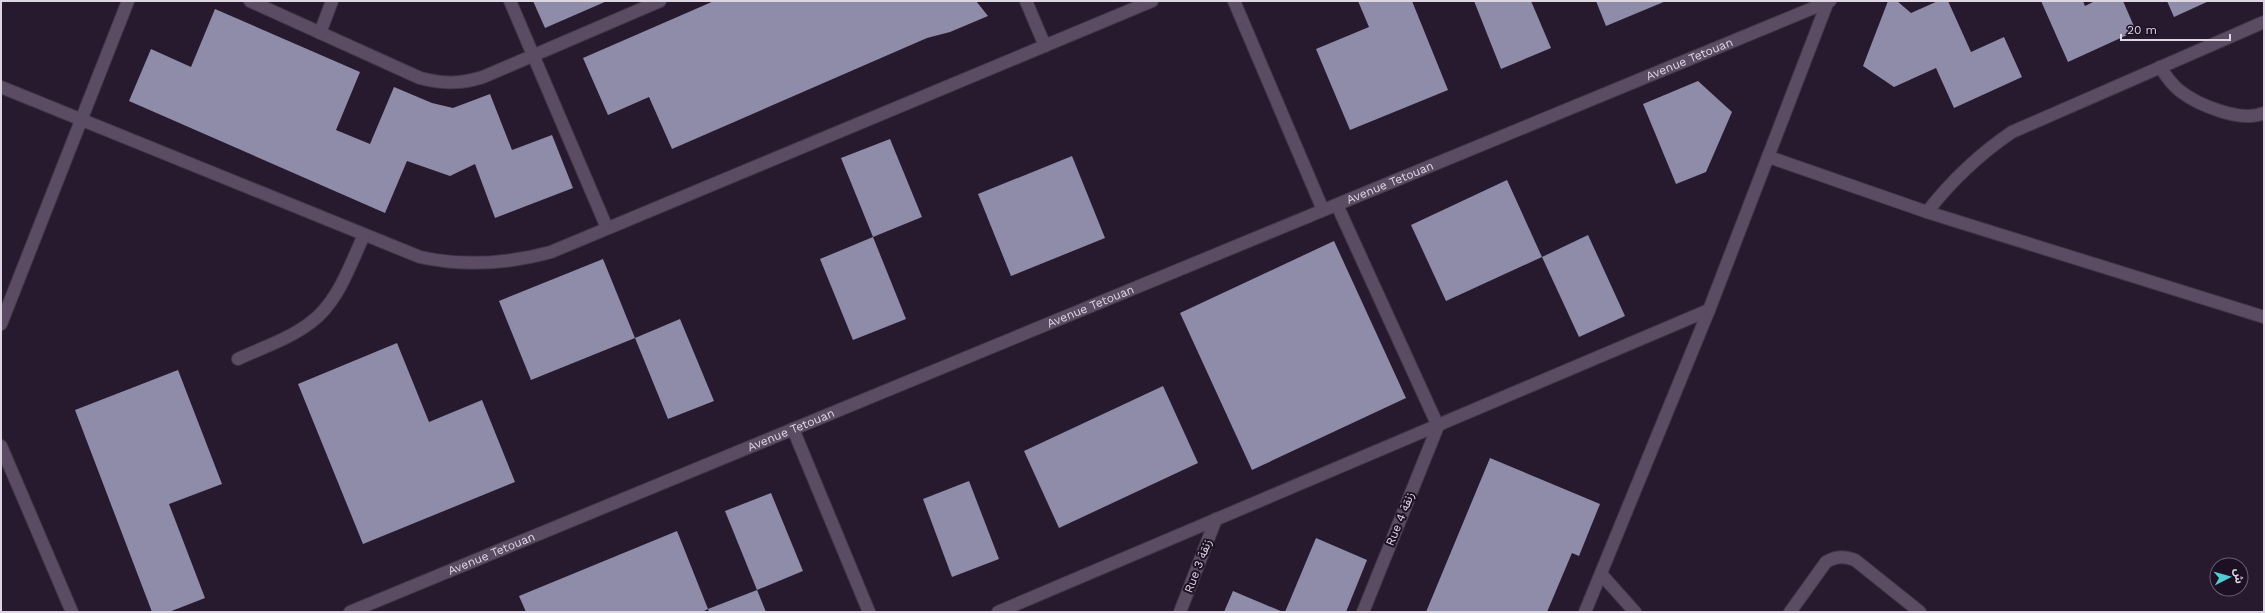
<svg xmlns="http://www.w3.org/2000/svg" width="2265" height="613" viewBox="0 0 2265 613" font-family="'Work Sans','Noto Sans Arabic',sans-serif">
  <rect width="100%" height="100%" fill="#271a2e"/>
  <g fill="#8f8ca9">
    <path d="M533,1H607L545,28Z"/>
    <path d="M714,1H976L988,16L950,32L927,38L672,149L649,97L608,115L583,58Z"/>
    <path d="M1358,1H1412L1448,90L1350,130L1316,49L1369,27Z"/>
    <path d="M1474,1H1531L1551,48L1501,69Z"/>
    <path d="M1596,1H1666L1606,26Z"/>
    <path d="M1888,1H1897L1911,13L1938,1H1948L1971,52L2004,37L2022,77L1954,108L1936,68L1894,87L1863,66Z"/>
    <path d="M2041,1H2083L2085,6L2095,1H2123L2136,31L2068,62Z"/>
    <path d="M2167,1H2209L2174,17Z"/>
    <path d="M215,9L360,72L336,130L370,144L394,87L432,103L453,108L490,94L512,150L552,135L573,188L495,218L475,164L450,176L407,161L385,213L129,101L151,49L191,67Z"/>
    <path d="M1698,81L1732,112L1706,172L1676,184L1643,104Z"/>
    <path d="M890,139L922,217L873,237L841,158Z"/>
    <path d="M1072,156L1105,238L1011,276L978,194Z"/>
    <path d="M1507,180L1542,257L1446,301L1411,225Z"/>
    <path d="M1588,235L1625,316L1579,337L1542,257Z"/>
    <path d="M873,237L906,319L853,340L820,259Z"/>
    <path d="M1334,241L1406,398L1252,470L1180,313Z"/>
    <path d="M603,259L635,338L531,380L499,301Z"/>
    <path d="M680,319L714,401L668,419L635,338Z"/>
    <path d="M397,343L429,422L482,400L515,482L363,544L298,384Z"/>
    <path d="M178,370L222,484L169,504L205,598L169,612H152L75,410Z"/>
    <path d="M1163,386L1198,463L1059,528L1024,451Z"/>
    <path d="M1490,458L1600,504L1579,556L1572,553L1547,612H1426Z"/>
    <path d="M969,481L999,559L952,577L923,499Z"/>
    <path d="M771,493L803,571L757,590L725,511Z"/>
    <path d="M677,531L708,609L702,612H526L519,596Z"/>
    <path d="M1316,538L1367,560L1346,612H1285Z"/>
    <path d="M757,590L766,612H709L708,609Z"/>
    <path d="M1233,591L1283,612H1224Z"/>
  </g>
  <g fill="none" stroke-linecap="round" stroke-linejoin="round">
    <g stroke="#423747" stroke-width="14">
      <g id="minor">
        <path d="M250,1L420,78C443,84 461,84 483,77L660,1"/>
        <path d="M510,1L607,228"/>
        <path d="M1026,1L1045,46"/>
        <path d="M1234,1L1323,210"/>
        <path d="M320,33L332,1"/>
        <path d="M2160,67C2166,76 2171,84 2180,91C2198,105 2241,123 2264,113"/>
        <path d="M1,87L420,257C465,267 507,264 551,252L1152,1"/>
        <path d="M1769,157L1927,212L2264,317"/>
        <path d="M1337,205L1438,426L1363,612"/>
        <path d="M1927,212C1952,180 1978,155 2012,132L2264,22"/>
        <path d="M1,324L128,1"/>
        <path d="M238,359C261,348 289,339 310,323C338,303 350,265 364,235"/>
        <path d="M793,429L869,612"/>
        <path d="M1,446L72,612"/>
        <path d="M1601,574L1635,612"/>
        <path id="s1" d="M350,612L1830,1"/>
        <path d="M998,612L1709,310"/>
        <path d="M1180,612L1216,519"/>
        <path d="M1585,612L1709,310L1828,1"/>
        <path d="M1790,612L1826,562C1837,556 1844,556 1855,560L1920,612"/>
      </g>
    </g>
    <use href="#minor" stroke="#5b4c64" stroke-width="12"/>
  </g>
  <g text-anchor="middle" stroke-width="4" stroke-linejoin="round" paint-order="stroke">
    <g font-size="12" fill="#dfd6e4" stroke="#1e1024">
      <text dy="4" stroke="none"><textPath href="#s1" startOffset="1449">Avenue Tetouan</textPath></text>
      <text dy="4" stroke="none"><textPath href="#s1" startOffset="1125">Avenue Tetouan</textPath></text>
      <text dy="4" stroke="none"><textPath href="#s1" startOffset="801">Avenue Tetouan</textPath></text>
      <text dy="4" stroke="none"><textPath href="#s1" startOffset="477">Avenue Tetouan</textPath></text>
      <text transform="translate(1400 519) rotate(-68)" y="4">Rue 4 زنقة</text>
      <text dy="4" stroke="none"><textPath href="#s1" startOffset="153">Avenue Tetouan</textPath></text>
      <text transform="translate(1198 566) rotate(-69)" y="4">Rue 3 زنقة</text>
    </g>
  </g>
  <rect width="2265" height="613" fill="none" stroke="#dfd6e4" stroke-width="4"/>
  <g transform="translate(2229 577) rotate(84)"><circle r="19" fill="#1e1024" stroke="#6b5f71"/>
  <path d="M0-3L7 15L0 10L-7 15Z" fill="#51ccd2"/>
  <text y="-6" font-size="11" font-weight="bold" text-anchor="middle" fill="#dfd6e4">ش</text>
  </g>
  <path d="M2121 34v6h109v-6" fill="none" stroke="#dfd6e4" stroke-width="2"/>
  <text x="2127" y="34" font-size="12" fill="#dfd6e4" stroke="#1e1024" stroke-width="3" paint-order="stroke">20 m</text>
</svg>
